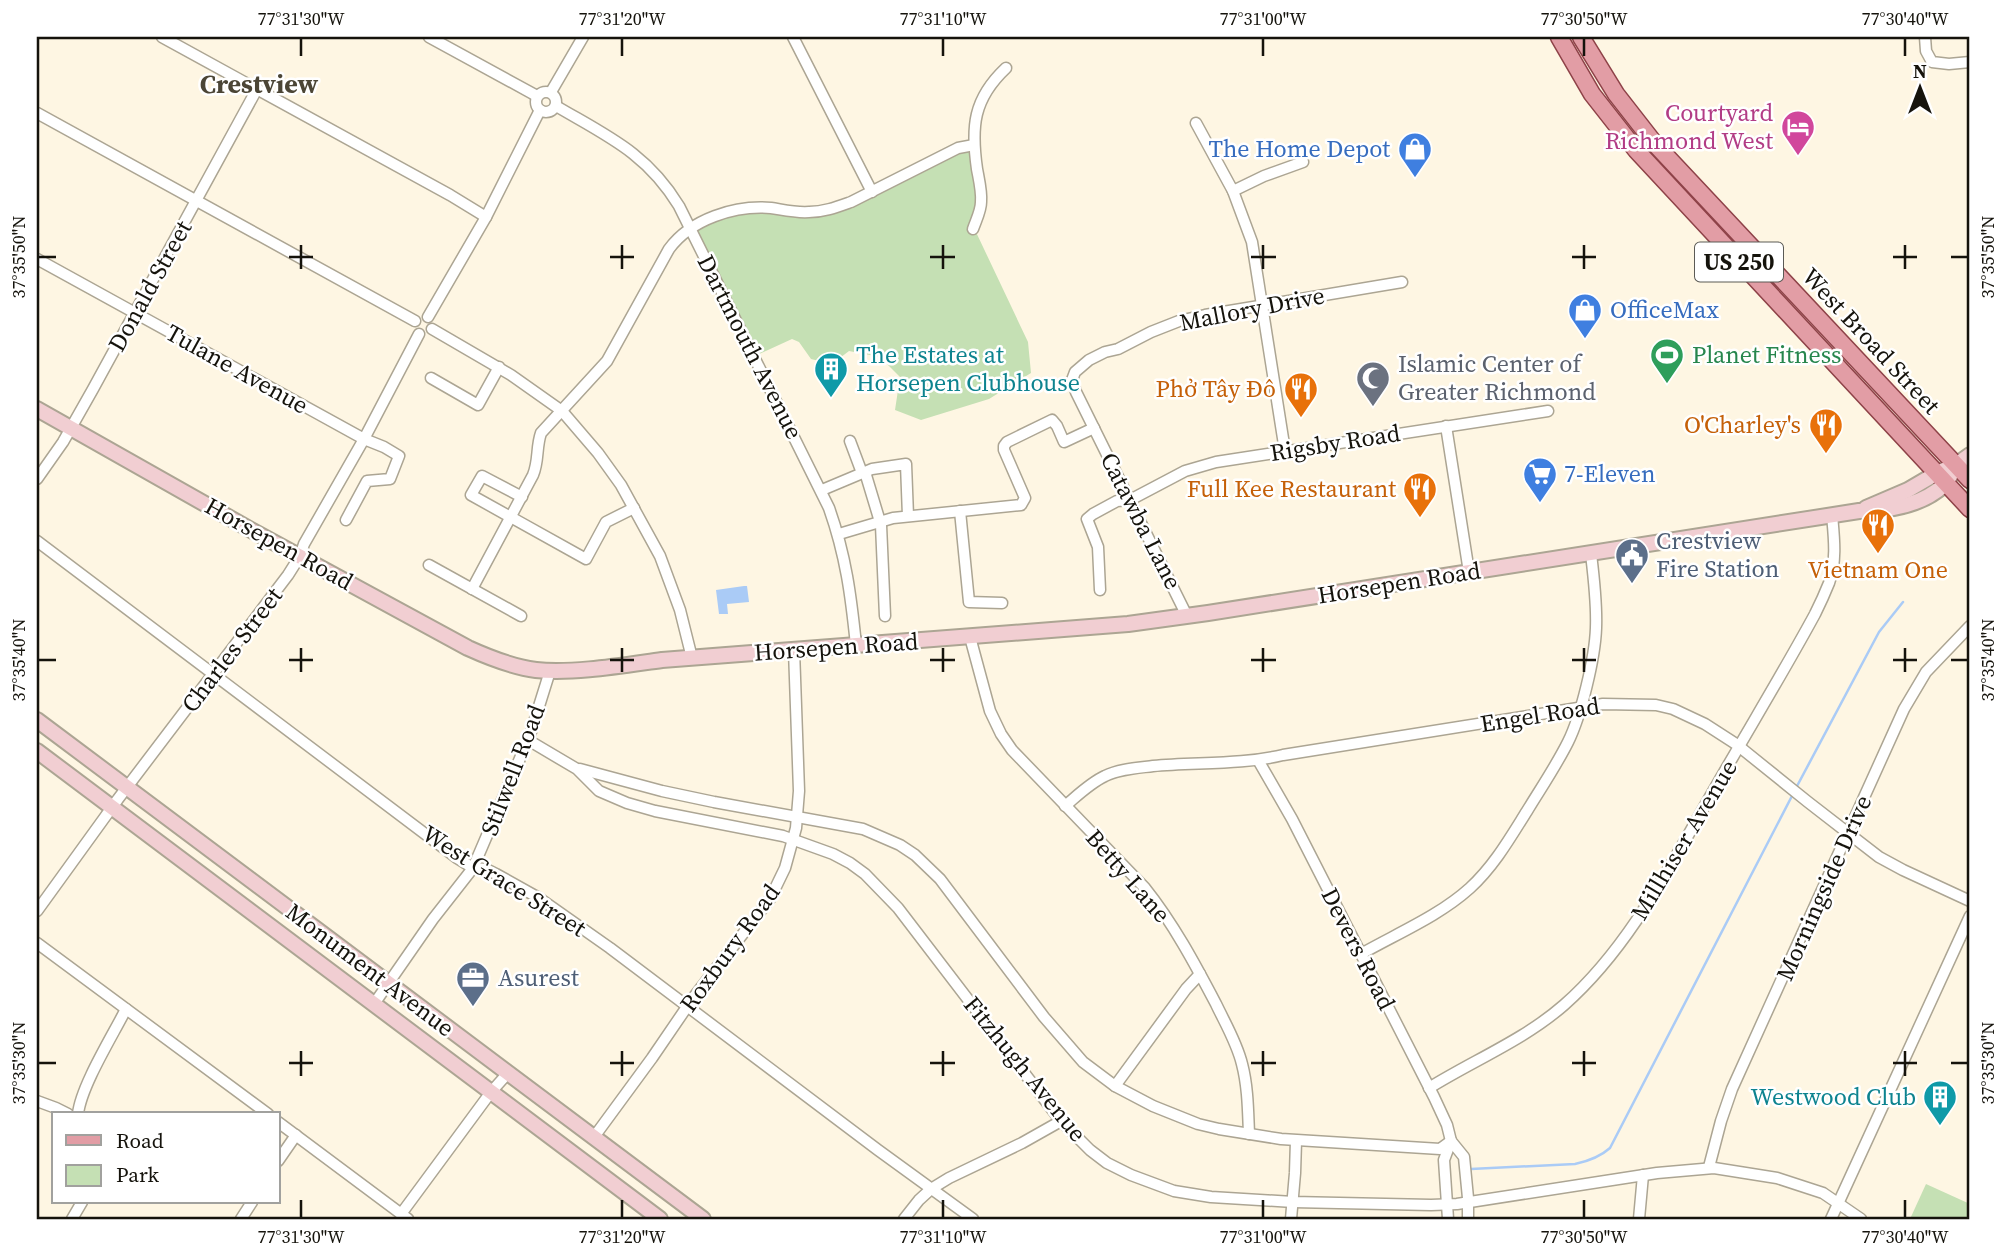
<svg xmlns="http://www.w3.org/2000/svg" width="2007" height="1256" viewBox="0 0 2007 1256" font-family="'Source Serif 4',serif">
  <rect width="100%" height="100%" fill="#fef6e3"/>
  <g fill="#c5e0b4">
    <path d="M973,142L983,207L975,230L1028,342L1031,373L989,399L921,420L895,410L900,377L880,357L849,351L832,364L811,359L799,342L792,339L755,356L692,228L727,213L830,209Z"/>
    <path d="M1926,1184L1970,1204V1219H1910Z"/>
  </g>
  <path fill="#aacbf6" d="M744,586H747L749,602L727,604L728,614H719L716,590Z"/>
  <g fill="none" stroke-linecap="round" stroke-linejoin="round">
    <g stroke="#aacbf6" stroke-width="2.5">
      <path d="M1796,788L1879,632L1903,602"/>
      <path d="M1471,1169L1575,1164C1589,1161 1600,1157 1610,1148L1793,794"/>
    </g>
    <g stroke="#aca593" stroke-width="13">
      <g id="street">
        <path d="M162,37L450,195L486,217"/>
        <path d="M429,37L537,96"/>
        <path d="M793,37L872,192"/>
        <path d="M1925,37L1926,51L1932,62L1949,64L1970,62"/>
        <circle cx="546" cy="102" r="10"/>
        <path d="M551,92L583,37"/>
        <path d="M556,106C607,136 647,153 679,206L829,508C846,556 851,596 856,645"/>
        <path d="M37,113L415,321"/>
        <path d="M1196,123L1233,191L1252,242L1285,451"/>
        <path d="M1233,191L1264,176L1303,162"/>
        <path d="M973,229C976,220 981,211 981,202C982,192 979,180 977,169C971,127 973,99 1006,68"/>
        <path d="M37,259L364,439L384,447L399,456L390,479L367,481L346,520"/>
        <path d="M428,317L486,217L540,110"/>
        <path d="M432,329L511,375L562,411L598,453L621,485L660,556L680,610L692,658"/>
        <path d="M431,378L478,405L499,367"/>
        <path d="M1446,426L1469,572"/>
        <path d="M850,441L862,473"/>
        <path d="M865,472L881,525L885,616"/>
        <path d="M37,479L63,442L93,389L257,89"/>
        <path d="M822,490L872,469L906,464L908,516"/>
        <path d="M522,497L482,476L471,495L586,559L606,522L634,508"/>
        <path d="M960,511L969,602L1002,603"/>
        <path d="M839,534L893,518L1021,505L1025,498L1004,450V446L1007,442L1052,420L1057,426L1064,442L1094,428"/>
        <path d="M37,541L457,858L473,868L486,869L496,874L539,898L610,948L878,1150L973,1219"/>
        <path d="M429,565L521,616"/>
        <path d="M472,589L533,475C539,461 536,447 541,433L607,361L669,249C691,219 735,205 771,208C784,210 796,213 809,212C824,212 837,207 851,202L958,148L974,145"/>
        <path d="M1100,590L1098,547L1087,519L1093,514L1117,501L1130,500L1185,471L1216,462L1548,411"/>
        <path d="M1187,616L1076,392L1072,380L1075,372L1089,360L1105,352L1118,349L1151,332L1179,321L1205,315L1402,282"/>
        <path d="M970,637L990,711L1001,734L1012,750L1145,888C1173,923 1195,964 1216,1004C1225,1023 1237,1043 1242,1064C1248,1087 1248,1111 1249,1134"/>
        <path d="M528,740L577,769L599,791L627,803L655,811L783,836L833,854L850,863L865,874L898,908L1061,1121L1090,1150L1107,1163L1131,1175L1174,1191L1211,1197L1293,1202L1431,1205L1457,1204L1657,1173L1714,1168L1777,1178L1823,1193L1861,1219"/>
        <path d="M1258,760L1292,819L1434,1097L1447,1125L1451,1141L1464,1157L1468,1198V1219"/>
        <path d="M580,769L662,791L714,802L863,829L900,845L915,855L940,879L1044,1017L1083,1062L1115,1086L1153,1106L1198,1124L1219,1129L1281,1139L1440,1149L1451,1141"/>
        <path d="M1065,806C1078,795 1090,783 1105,776C1119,769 1137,768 1153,766C1196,762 1241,765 1283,755L1603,704L1656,705L1673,709L1705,724L1736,744L1808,802L1879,857L1903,870L1970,901"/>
        <path d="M37,911L118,799L288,575L300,556L304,544L364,439L419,334"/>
        <path d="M37,943L268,1114"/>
        <path d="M1361,954C1398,933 1439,916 1470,888C1494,866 1510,838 1527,811C1541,788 1556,766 1568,742C1581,716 1595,658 1596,628C1597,603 1594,579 1591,554"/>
        <path d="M374,1004L433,919L473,868L530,735L550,671"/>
        <path d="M1115,1086L1186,989L1200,974"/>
        <path d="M1429,1088C1474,1060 1524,1040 1564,1005C1630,947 1671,864 1715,788C1748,730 1783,673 1815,614C1820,604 1825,593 1829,583C1837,561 1834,537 1832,515"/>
        <path d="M37,1101L56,1108L68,1114"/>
        <path d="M78,1114C81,1086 113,1035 126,1009"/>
        <path d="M278,1122L408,1219"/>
        <path d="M594,1137L652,1058L693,998L770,899L785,868L796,828L799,791L794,650"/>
        <path d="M278,1161L296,1135"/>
        <path d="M1709,1167L1721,1121L1732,1089L1904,709L1926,672L1970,626"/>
        <path d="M401,1214L491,1092L508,1073"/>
        <path d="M72,1219L82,1202"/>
        <path d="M241,1219L252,1202"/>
        <path d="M904,1219L919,1200L931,1189L949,1178L1022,1143L1061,1121"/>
        <path d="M1291,1219L1295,1173L1296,1141"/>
        <path d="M1448,1219L1444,1160L1451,1141"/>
        <path d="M1639,1219L1643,1175"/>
        <path d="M1831,1219L1970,916"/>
      </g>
    </g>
    <g stroke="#aca593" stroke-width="18">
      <g id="secondary">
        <path d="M37,409L251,530L468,648C490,658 513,667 536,670C573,674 625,665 662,660L1128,624L1208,613L1859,511C1890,511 1921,506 1944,485C1949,480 1952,472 1956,465"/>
        <path d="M1866,508L1908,490L1937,473L1956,465L1970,455"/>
        <path d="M37,720L703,1219"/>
        <path d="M37,751L660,1219"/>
      </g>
    </g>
    <g stroke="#8e4248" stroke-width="19">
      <g id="primary">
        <path d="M1559,37L1592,94L1636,150L1970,509"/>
        <path d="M1581,37L1616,94L1655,144L1970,480"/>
      </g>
    </g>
    <use href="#street" stroke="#fff" stroke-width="10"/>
    <use href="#secondary" stroke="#f1ced2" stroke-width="14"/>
    <use href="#primary" stroke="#e29da5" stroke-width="16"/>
  </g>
  <path fill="none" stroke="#15130c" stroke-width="2.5" d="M301,38V56M622,38V56M943,38V56M1263,38V56M1584,38V56M1905,38V56M301,245V269M622,245V269M943,245V269M1263,245V269M1584,245V269M1905,245V269M38,257H56M289,257H313M610,257H634M930,257H955M1251,257H1276M1572,257H1596M1893,257H1917M1951,257H1968M301,648V672M622,648V672M943,648V672M1263,648V672M1584,648V672M1905,648V672M38,660H56M289,660H313M610,660H634M930,660H955M1251,660H1276M1572,660H1596M1893,660H1917M1951,660H1968M301,1051V1076M622,1051V1076M943,1051V1076M1263,1051V1076M1584,1051V1076M1905,1051V1076M38,1063H56M289,1063H313M610,1063H634M930,1063H955M1251,1063H1276M1572,1063H1596M1893,1063H1917M1951,1063H1968M301,1200V1218M622,1200V1218M943,1200V1218M1263,1200V1218M1584,1200V1218M1905,1200V1218"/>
  <defs>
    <g id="hotel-pin" transform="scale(1.75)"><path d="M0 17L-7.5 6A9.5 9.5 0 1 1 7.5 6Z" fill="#d1479c" stroke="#fff"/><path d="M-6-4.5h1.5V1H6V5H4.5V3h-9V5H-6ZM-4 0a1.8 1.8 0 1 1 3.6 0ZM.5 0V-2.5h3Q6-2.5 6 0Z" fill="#fff"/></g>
    <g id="shop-pin" transform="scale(1.75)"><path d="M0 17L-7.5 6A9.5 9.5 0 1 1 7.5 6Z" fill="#3f7fe0" stroke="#fff"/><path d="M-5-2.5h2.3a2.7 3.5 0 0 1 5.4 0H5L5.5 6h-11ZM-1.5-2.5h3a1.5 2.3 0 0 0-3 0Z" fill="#fff"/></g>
    <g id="stadium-pin" transform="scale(1.75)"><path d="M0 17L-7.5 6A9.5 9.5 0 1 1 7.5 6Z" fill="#2e9e5b" stroke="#fff"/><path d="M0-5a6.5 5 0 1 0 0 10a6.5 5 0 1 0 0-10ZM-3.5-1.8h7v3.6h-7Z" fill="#fff"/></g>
    <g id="building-pin" transform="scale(1.75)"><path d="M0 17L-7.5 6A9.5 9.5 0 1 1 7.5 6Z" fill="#0f9aa8" stroke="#fff"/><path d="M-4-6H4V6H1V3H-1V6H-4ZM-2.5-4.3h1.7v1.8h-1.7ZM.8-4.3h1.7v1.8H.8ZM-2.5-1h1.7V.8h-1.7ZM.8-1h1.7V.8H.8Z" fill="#fff"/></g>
    <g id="mosque-pin" transform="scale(1.75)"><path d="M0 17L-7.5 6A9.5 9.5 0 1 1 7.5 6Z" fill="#6b7280" stroke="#fff"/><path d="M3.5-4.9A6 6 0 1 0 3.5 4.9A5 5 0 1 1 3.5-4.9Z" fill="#fff"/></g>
    <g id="restaurant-pin" transform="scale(1.75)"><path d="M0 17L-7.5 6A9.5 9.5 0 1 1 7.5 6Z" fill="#e8710a" stroke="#fff"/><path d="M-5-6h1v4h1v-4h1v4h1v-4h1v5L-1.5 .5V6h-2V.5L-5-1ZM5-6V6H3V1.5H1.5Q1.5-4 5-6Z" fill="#fff"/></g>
    <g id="supermarket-pin" transform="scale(1.75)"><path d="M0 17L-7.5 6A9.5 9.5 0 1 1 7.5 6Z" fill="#3f7fe0" stroke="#fff"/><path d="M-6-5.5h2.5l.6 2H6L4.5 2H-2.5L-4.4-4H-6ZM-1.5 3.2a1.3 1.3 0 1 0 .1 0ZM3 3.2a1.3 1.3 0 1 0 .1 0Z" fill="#fff"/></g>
    <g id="civic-pin" transform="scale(1.75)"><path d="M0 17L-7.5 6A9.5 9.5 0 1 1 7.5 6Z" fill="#5c6f8a" stroke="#fff"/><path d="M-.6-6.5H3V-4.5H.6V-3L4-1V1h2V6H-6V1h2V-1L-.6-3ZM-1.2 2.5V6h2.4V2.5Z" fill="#fff"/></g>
    <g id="office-pin" transform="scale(1.75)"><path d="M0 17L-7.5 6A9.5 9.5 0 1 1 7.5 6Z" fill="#5c6f8a" stroke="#fff"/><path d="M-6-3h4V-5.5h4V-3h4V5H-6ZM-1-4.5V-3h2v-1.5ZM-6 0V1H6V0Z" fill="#fff"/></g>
  </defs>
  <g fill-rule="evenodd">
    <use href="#hotel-pin" x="1798" y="127"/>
    <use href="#shop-pin" x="1415" y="149"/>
    <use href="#shop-pin" x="1585" y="310"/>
    <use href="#stadium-pin" x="1667" y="355"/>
    <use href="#building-pin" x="831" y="369"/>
    <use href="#mosque-pin" x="1373" y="378"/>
    <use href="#restaurant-pin" x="1301" y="389"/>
    <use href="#restaurant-pin" x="1826" y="425"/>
    <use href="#supermarket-pin" x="1540" y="474"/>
    <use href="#restaurant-pin" x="1420" y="489"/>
    <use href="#restaurant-pin" x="1878" y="525"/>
    <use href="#civic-pin" x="1632" y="555"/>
    <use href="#office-pin" x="473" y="978"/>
    <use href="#building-pin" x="1940" y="1097"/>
  </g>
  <g text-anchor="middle" stroke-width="5" stroke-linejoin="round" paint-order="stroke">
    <rect fill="#fff" stroke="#5b5a55" stroke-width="2" x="1695" y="242.5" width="88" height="39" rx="5"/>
    <g font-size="23" font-weight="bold" fill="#15130c">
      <text x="1739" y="270">US 250</text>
    </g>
    <g font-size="24" fill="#b23c85" stroke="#fff" text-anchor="end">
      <text x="1773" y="121">Courtyard<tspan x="1773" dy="28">Richmond West</tspan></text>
    </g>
    <g font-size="24" fill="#366cbe" stroke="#fff" text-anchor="start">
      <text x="1390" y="157" text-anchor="end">The Home Depot</text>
      <text x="1610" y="318">OfficeMax</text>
      <text x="1564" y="482">7-Eleven</text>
    </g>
    <g font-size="24" fill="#15130c" stroke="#fff">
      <text transform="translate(150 286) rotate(-61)" y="8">Donald Street</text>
      <text transform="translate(1252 309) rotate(-11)" y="8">Mallory Drive</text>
      <text transform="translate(1871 341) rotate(47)" y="8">West Broad Street</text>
      <text transform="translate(750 347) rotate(63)" y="8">Dartmouth Avenue</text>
      <text transform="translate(237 369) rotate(29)" y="8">Tulane Avenue</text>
      <text transform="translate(1335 443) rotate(-9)" y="8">Rigsby Road</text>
      <text transform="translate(1141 521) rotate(63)" y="8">Catawba Lane</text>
      <text transform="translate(279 544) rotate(29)" y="8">Horsepen Road</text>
      <text transform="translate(1399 583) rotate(-9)" y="8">Horsepen Road</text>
      <text transform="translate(836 647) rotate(-4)" y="8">Horsepen Road</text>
      <text transform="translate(232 650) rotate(-53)" y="8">Charles Street</text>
      <text transform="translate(1540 715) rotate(-9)" y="8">Engel Road</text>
      <text transform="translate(513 770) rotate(-69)" y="8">Stilwell Road</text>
      <text transform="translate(1684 840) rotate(-59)" y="8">Millhiser Avenue</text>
      <text transform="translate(1128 876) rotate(49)" y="8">Betty Lane</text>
      <text transform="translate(504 881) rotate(32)" y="8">West Grace Street</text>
      <text transform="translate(1824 888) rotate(-66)" y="8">Morningside Drive</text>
      <text transform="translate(730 948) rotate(-54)" y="8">Roxbury Road</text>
      <text transform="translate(1358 949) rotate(63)" y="8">Devers Road</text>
      <text transform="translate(370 970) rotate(37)" y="8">Monument Avenue</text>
      <text transform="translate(1025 1069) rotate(51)" y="8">Fitzhugh Avenue</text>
    </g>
    <g font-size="24" fill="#0d838f" stroke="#fff" text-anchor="start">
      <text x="856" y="363">The Estates at<tspan x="856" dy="28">Horsepen Clubhouse</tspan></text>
      <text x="1916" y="1105" text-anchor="end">Westwood Club</text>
    </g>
    <g font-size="24" fill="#27864d" stroke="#fff" text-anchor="start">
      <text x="1692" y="363">Planet Fitness</text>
    </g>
    <g font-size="24" fill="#5b616d" stroke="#fff" text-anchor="start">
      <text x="1398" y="372">Islamic Center of<tspan x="1398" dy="28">Greater Richmond</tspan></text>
    </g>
    <g font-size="24" fill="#c56008" stroke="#fff" text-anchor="end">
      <text x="1276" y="397">Phở Tây Đô</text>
      <text x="1801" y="433">O'Charley's</text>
      <text x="1396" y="497">Full Kee Restaurant</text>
      <text x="1878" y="578" text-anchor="middle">Vietnam One</text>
    </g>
    <g font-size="24" fill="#4e5e75" stroke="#fff" text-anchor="start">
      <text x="1656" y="549">Crestview<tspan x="1656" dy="28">Fire Station</tspan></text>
      <text x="498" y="986">Asurest</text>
    </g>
    <g font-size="26" font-weight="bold" fill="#4b4535" stroke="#fff">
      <text x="259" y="93">Crestview</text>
    </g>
  </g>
  <rect width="2007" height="1256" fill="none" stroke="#ffffff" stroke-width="77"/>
  <rect x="52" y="1112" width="228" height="91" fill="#ffffff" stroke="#a1a19e" stroke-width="2"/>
  <rect x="66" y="1135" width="35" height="10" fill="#e29da5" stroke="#a1a19e" stroke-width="2"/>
  <text x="116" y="1148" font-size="21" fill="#15130c">Road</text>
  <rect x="66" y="1165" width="35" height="21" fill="#c5e0b4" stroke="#a1a19e" stroke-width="2"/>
  <text x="116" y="1182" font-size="21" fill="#15130c">Park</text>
  <g transform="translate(1920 88)" stroke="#ffffff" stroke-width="5" paint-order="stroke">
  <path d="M0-5L12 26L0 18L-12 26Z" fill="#15130c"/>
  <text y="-10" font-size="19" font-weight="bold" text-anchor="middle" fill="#15130c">N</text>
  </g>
  <rect x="38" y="38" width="1930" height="1180" fill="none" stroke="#15130c" stroke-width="2.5"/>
  <g font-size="18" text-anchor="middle" fill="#15130c">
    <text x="301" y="25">77°31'30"W</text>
    <text x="622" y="25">77°31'20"W</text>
    <text x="943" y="25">77°31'10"W</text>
    <text x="1263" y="25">77°31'00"W</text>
    <text x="1584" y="25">77°30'50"W</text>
    <text x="1905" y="25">77°30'40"W</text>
    <text transform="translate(19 257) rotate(-90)" y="6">37°35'50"N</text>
    <text transform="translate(1988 257) rotate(-90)" y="6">37°35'50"N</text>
    <text transform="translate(19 660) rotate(-90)" y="6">37°35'40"N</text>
    <text transform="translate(1988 660) rotate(-90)" y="6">37°35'40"N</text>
    <text transform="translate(19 1063) rotate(-90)" y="6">37°35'30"N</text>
    <text transform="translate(1988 1063) rotate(-90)" y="6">37°35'30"N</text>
    <text x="301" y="1243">77°31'30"W</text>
    <text x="622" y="1243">77°31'20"W</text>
    <text x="943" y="1243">77°31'10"W</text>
    <text x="1263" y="1243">77°31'00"W</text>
    <text x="1584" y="1243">77°30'50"W</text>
    <text x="1905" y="1243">77°30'40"W</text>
  </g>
</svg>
